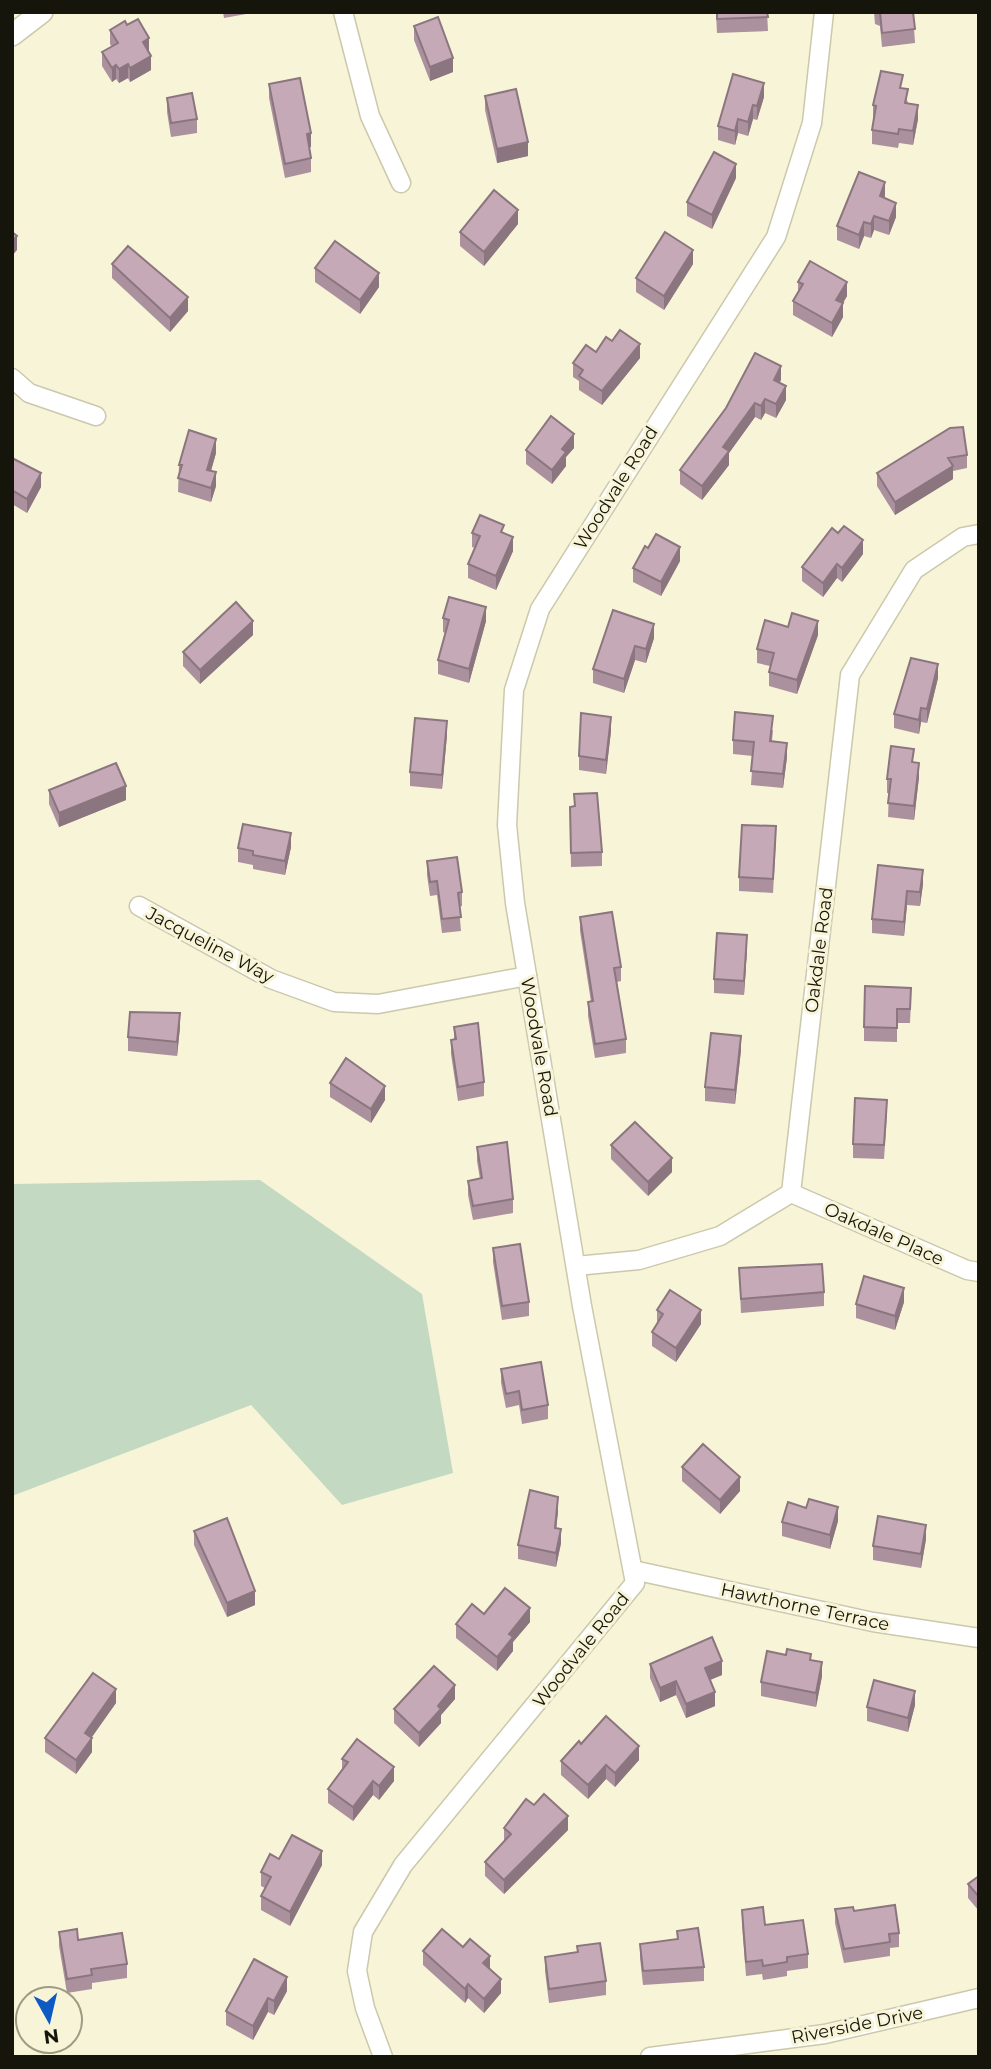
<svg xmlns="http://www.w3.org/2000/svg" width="991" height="2069" viewBox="0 0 991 2069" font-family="Montserrat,sans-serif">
  <rect width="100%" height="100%" fill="#f8f4d7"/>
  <path fill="#c3d9c2" d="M260,1180L422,1294L453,1473L342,1505L251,1405L12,1496V1184Z"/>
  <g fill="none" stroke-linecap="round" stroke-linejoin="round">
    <g stroke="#ccc8ac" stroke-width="21">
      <g id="minor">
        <path d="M343,12L370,116L401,183"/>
        <path d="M12,378L29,393L96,416"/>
        <path d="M139,906L271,979L334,1002L378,1004L527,976"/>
        <path d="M791,1193L967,1270L979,1272"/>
        <path d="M576,1266L639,1260L720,1236L791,1193L850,675L914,570L963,537L979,534"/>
        <path d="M633,1570L873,1622L979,1638"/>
        <path d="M383,2057L365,2008L357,1971L363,1932L403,1865L635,1583L582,1306L515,903L507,825L514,690L540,609L776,237L812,123L824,12"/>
        <path d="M650,2057L825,2034L979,1998"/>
      </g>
    </g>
    <g stroke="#ccc8ac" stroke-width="24">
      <path id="tertiary" d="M12,35L42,12"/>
    </g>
    <use href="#minor" stroke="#fff" stroke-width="18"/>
    <use href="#tertiary" stroke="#fff" stroke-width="21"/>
  </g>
  <g fill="#aa919d">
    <path d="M223,12H257L224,18Z"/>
    <path d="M716,12H767L768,31L717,33Z"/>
    <path d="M874,12H913L915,43L882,47L880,26L875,24Z"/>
    <path d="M414,26L453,72L430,81L414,40Z"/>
    <path d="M110,30L149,52L151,70L130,82L128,78L119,83L116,79L112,82L102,66V52L112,47L110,44Z"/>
    <path d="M269,84L311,147H309L311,158V172L285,178L269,98Z"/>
    <path d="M903,88L908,103L918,119L913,145L899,143L898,148L872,144V130L874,120L873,119V105Z"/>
    <path d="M485,96L528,156L497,163L485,110Z"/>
    <path d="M764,97L757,120L753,119L748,136L738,133L735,145L718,140V126Z"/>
    <path d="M167,98L197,119V133L171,137L167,112Z"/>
    <path d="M736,178L712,229L687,216V202Z"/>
    <path d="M885,196V198L896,217L889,235L874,230L871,238L864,236L859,249L837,240V226Z"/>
    <path d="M518,224L484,266L460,246V232Z"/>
    <path d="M112,264L188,311L170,332L112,278Z"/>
    <path d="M693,264L664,310L636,292V278Z"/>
    <path d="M315,268L379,287L360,314L315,282Z"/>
    <path d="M798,282L847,296L843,303V317L832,337L793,315V301L798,292Z"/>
    <path d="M596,352L640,358L602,405L579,390V381L573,377V363Z"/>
    <path d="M781,380L779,383L786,400L776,418L765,413L761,420L755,417L729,453V465L702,500L680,484V470Z"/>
    <path d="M574,448L566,457V466L552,484L526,464V450Z"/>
    <path d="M216,453L211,471L216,486L211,502L178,492L179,465Z"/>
    <path d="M967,455V468L953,471V479L895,515L877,486V473Z"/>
    <path d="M12,458L41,487L27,513L12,504Z"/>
    <path d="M472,533H504L513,551L496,590L468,578V564L475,548L472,547Z"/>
    <path d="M863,554L842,582L837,578L823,597L802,581V567Z"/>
    <path d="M680,561L661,596L633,582V568Z"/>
    <path d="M613,610L654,638L646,663L635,660L624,693L593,683V669Z"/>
    <path d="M443,618L486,621L469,683L438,674V660L445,633L443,632Z"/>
    <path d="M253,635L200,684L183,666V652Z"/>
    <path d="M818,635L797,694L769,686V672L770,666L757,663V649Z"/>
    <path d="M938,678L927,723L921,722L919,734L894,728V714Z"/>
    <path d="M773,730L772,741L787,757L783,788L751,785L753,756L733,754V740Z"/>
    <path d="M611,731L606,774L579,770V756Z"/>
    <path d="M447,735L442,789L410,786V772Z"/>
    <path d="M914,762L919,777L914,820L888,817L889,793H887V779Z"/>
    <path d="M49,790L126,800L59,827L49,804Z"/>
    <path d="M570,807L602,852V866L571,867Z"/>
    <path d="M776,840L773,893L739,891V877Z"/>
    <path d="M291,847L285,875L253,869V865L238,862V848Z"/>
    <path d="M427,861L462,892V906L459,907L461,931L442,933L437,895L430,896L427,875Z"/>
    <path d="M878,865L923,884L920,906L907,905L904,936L872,933V919Z"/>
    <path d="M580,917L621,967V981L617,982L626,1039V1053L595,1058L588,1016V1002H591L580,931Z"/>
    <path d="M747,949L744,995L714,993V979Z"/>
    <path d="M911,1002L910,1023H897V1042L864,1041V1027Z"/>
    <path d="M180,1027L177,1056L128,1051V1037Z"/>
    <path d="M454,1027L484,1082V1096L458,1101L451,1054V1040L454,1039Z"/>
    <path d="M741,1050L735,1104L705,1101V1087Z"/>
    <path d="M330,1083L385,1100L371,1123L330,1097Z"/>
    <path d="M887,1114L884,1159L853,1158V1144Z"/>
    <path d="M611,1145L672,1172L648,1196L611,1159Z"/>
    <path d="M477,1147L513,1199V1213L473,1220L468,1195V1181L480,1179L477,1161Z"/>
    <path d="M493,1248L529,1302V1316L502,1320L493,1262Z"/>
    <path d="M739,1268L824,1292V1306L741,1313Z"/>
    <path d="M904,1302L895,1330L856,1318V1304Z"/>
    <path d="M657,1310L701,1324L676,1362L652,1346V1332L657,1324Z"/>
    <path d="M501,1369L548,1405V1419L522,1424L519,1405L506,1408L501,1383Z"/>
    <path d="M682,1467L740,1491L720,1514L682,1481Z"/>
    <path d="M558,1511L556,1528L561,1543L556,1567L518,1559V1545Z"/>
    <path d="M838,1521L830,1549L782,1536V1522Z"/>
    <path d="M194,1531L255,1605L227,1617L194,1545Z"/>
    <path d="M926,1539L921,1568L873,1560V1546Z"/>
    <path d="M484,1614L530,1622L513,1642V1651L497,1671L456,1638V1624Z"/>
    <path d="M650,1664L722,1675L710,1680L715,1706L686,1718L676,1695L660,1702L650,1678Z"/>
    <path d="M822,1676L816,1707L761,1696V1682Z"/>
    <path d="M455,1699L441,1715V1723L419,1747L394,1723V1709Z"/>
    <path d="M116,1703L91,1737L92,1752L76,1774L45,1752V1738Z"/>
    <path d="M915,1705L908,1732L867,1721V1707Z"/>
    <path d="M581,1744L639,1760L615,1787L606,1779L588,1799L561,1775V1761Z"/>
    <path d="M342,1759L394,1781L379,1800L373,1795L353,1821L328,1803V1789L342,1769Z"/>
    <path d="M534,1805L568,1830L504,1894L485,1876V1862L504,1842V1828Z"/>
    <path d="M279,1859L322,1865L290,1926L261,1910V1896L265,1888L261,1886V1872Z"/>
    <path d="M979,1876V1911L968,1898V1884Z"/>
    <path d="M835,1909L854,1911L899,1933V1947L890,1948V1956L844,1963L835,1923Z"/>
    <path d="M742,1910L808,1954V1968L787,1971V1976L763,1980L762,1974L746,1976L742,1924Z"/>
    <path d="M677,1931L704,1967V1981L643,1985L640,1958V1944L677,1939Z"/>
    <path d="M59,1932L78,1940L127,1964V1978L92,1983V1989L67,1993L59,1946Z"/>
    <path d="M577,1946L606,1981V1995L549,2003L545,1971V1957L577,1952Z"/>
    <path d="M463,1947L490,1969L501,1993L484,2013L468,1998L465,2003L423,1965V1951Z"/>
    <path d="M287,1991L274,2015L268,2012L253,2040L226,2025V2011Z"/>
  </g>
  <g fill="#8b767f">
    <path d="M149,38V52L143,42Z"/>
    <path d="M151,56V70L130,82V68Z"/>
    <path d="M453,58V72L430,81V67Z"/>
    <path d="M128,64V78L119,83V69Z"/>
    <path d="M116,65V79L112,82V68Z"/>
    <path d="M764,83V97L757,120V106Z"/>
    <path d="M753,105V119L748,136V122Z"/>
    <path d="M918,105V119L913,145V131Z"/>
    <path d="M738,119V133L735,145V131Z"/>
    <path d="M311,133V147L307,148V134Z"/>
    <path d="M528,142V156L497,163V149Z"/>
    <path d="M736,164V178L712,229V215Z"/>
    <path d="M885,182V196L880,210V196Z"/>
    <path d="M896,203V217L889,235V221Z"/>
    <path d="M518,210V224L484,266V252Z"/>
    <path d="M874,216V230L871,238V224Z"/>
    <path d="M864,222V236L859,249V235Z"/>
    <path d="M17,236V250L12,256V242Z"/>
    <path d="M693,250V264L664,310V296Z"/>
    <path d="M379,273V287L360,314V300Z"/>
    <path d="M847,282V296L843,303V317L832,337V323L836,300Z"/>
    <path d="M188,297V311L170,332V318Z"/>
    <path d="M640,344V358L602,405V391Z"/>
    <path d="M781,366V380L774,394V380Z"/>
    <path d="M786,386V400L776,418V404Z"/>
    <path d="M765,399V413L761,420V406Z"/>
    <path d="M755,403V417L729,453V465L702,500V486L723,447Z"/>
    <path d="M574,434V448L566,457V466L552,484V470L562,449Z"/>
    <path d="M216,439V453L207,484V470Z"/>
    <path d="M953,466V479L895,515V502Z"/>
    <path d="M216,472V486L211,502V488Z"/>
    <path d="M41,473V487L27,513V499Z"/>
    <path d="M513,537V551L496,590V576Z"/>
    <path d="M863,540V554L842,582V568Z"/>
    <path d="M680,547V561L661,596V582Z"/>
    <path d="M837,564V578L823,597V583Z"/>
    <path d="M486,607V621L469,683V669Z"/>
    <path d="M253,621V635L200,684V670Z"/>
    <path d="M818,621V635L797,694V680Z"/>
    <path d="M654,624V638L646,663V649Z"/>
    <path d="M635,646V660L624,693V679Z"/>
    <path d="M938,664V678L927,723V709Z"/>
    <path d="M921,708V722L919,734V720Z"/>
    <path d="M611,717V731L606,774V760Z"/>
    <path d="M447,721V735L442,789V775Z"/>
    <path d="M787,743V757L783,788V774Z"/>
    <path d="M919,763V777L914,820V806Z"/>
    <path d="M126,786V800L59,827V813Z"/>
    <path d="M291,833V847L285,875V861Z"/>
    <path d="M923,870V884L920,906V892Z"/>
    <path d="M907,891V905L904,936V922Z"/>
    <path d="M747,935V949L744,995V981Z"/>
    <path d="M180,1013V1027L177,1056V1042Z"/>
    <path d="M741,1036V1050L735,1104V1090Z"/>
    <path d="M385,1086V1100L371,1123V1109Z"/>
    <path d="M672,1158V1172L648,1196V1182Z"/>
    <path d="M904,1288V1302L895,1330V1316Z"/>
    <path d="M701,1310V1324L676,1362V1348Z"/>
    <path d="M740,1477V1491L720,1514V1500Z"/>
    <path d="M558,1497V1511L555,1542V1528Z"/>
    <path d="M838,1507V1521L830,1549V1535Z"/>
    <path d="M926,1525V1539L921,1568V1554Z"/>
    <path d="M561,1529V1543L556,1567V1553Z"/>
    <path d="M255,1591V1605L227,1617V1603Z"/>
    <path d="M530,1608V1622L513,1642V1651L497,1671V1657L509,1634Z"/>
    <path d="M722,1661V1675L705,1682V1668Z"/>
    <path d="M822,1662V1676L816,1707V1693Z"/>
    <path d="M676,1681V1695L660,1702V1688Z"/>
    <path d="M455,1685V1699L441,1715V1723L419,1747V1733L438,1706Z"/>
    <path d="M116,1689V1703L85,1747V1733Z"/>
    <path d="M915,1691V1705L908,1732V1718Z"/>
    <path d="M715,1692V1706L686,1718V1704Z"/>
    <path d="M92,1738V1752L76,1774V1760Z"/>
    <path d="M639,1746V1760L615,1787V1773Z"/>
    <path d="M606,1765V1779L588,1799V1785Z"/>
    <path d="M394,1767V1781L379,1800V1786Z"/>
    <path d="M373,1781V1795L353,1821V1807Z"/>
    <path d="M568,1816V1830L504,1894V1880Z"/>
    <path d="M322,1851V1865L290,1926V1912Z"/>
    <path d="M490,1956V1970L483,1963Z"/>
    <path d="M287,1977V1991L274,2015V2001Z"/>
    <path d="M501,1979V1993L484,2013V1999Z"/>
    <path d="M468,1984V1998L465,2003V1989Z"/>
    <path d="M268,1998V2012L253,2040V2026Z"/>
  </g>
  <g fill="#c6a9b6" stroke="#8b767f" stroke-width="2">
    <path d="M717,12H767L768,17L717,19Z"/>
    <path d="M880,12H913L915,29L882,33Z"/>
    <path d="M438,17L453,58L430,67L414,26Z"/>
    <path d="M138,19L149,38L143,42L151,56L130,68L128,64L119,69L116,65L112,68L102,52L118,43L110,30L125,21L127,25Z"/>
    <path d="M881,71L903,75L900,88L908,89L905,103L918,105L913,131L899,129L898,134L872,130L876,106L873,105Z"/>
    <path d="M733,74L764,83L757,106L753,105L748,122L738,119L735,131L718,126Z"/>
    <path d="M300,78L311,133L307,134L311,158L285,164L269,84Z"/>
    <path d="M516,89L528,142L497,149L485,96Z"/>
    <path d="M192,93L197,119L171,123L167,98Z"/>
    <path d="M714,152L736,164L712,215L687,202Z"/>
    <path d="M859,172L885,182L880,196L896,203L889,221L874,216L871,224L864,222L859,235L837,226Z"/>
    <path d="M494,190L518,210L484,252L460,232Z"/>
    <path d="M12,232L17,236L12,242Z"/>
    <path d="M665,232L693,250L664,296L636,278Z"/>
    <path d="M335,241L379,273L360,300L315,268Z"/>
    <path d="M128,246L188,297L170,318L112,264Z"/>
    <path d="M810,261L847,282L836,300L843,303L832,323L793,301L803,284L798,282Z"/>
    <path d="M620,330L640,344L602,391L579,376L583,370L573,363L586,345L596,352L606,337L612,341Z"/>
    <path d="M755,353L781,366L774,380L786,386L776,404L765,399L761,406L755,403L723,447L729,451L702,486L680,470L726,408Z"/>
    <path d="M551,416L574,434L562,449L566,452L552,470L526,450Z"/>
    <path d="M963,427L967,455L948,458L953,466L895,502L877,473L950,428Z"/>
    <path d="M189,430L216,439L207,470L216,472L211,488L178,478L182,465H179Z"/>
    <path d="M12,458L41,473L27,499L12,490Z"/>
    <path d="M480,515L504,525L501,532L513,537L496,576L468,564L480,536L472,533Z"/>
    <path d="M844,526L863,540L842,568L837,564L823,583L802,567L832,528L838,533Z"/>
    <path d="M656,534L680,547L661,582L633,568L645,546L648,548Z"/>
    <path d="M449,597L486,607L469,669L438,660L449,620L443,618Z"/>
    <path d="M236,602L253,621L200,670L183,652Z"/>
    <path d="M613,610L654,624L646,649L635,646L624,679L593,669Z"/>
    <path d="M792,613L818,621L797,680L769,672L774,653L757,649L765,620L788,627Z"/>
    <path d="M911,658L938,664L927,709L921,708L919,720L894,714Z"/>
    <path d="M735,712L773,716L770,741L787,743L783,774L751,771L754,742L733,740Z"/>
    <path d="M581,713L611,717L606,760L579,756Z"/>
    <path d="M415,718L447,721L442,775L410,772Z"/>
    <path d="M891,746L914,749L912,762L919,763L914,806L888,803L891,779H887Z"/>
    <path d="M116,763L126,786L59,813L49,790Z"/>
    <path d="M597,793L602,852L571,853L570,807L575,806L574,794Z"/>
    <path d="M243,824L291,833L285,861L253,855V851L238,848Z"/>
    <path d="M742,825L776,826L773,879L739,877Z"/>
    <path d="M457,857L462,892L458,893L461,917L442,919L437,881L430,882L427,861Z"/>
    <path d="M878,865L923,870L920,892L907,891L904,922L872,919Z"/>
    <path d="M612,912L621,967L614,968L626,1039L595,1044L588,1002L593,1001L580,917Z"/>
    <path d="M717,933L747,935L744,981L714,979Z"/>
    <path d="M865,986L911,988L910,1009H897V1028L864,1027Z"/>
    <path d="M130,1012L180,1013L177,1042L128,1037Z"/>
    <path d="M478,1023L484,1082L458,1087L451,1040L456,1039L454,1027Z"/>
    <path d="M711,1033L741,1036L735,1090L705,1087Z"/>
    <path d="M346,1058L385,1086L371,1109L330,1083Z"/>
    <path d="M855,1098L887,1100L884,1145L853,1144Z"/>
    <path d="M635,1122L672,1158L648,1182L611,1145Z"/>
    <path d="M507,1142L513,1199L473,1206L468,1181L482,1178L477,1147Z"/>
    <path d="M520,1244L529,1302L502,1306L493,1248Z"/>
    <path d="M822,1264L824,1292L741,1299L739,1268Z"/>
    <path d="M864,1276L904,1288L895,1316L856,1304Z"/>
    <path d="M670,1290L701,1310L676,1348L652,1332L663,1314L657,1310Z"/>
    <path d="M541,1362L548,1405L522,1410L519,1391L506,1394L501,1369Z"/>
    <path d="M703,1444L740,1477L720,1500L682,1467Z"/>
    <path d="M530,1490L558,1497L555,1528L561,1529L556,1553L518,1545Z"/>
    <path d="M809,1499L838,1507L830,1535L782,1522L788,1502L806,1508Z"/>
    <path d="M878,1516L926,1525L921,1554L873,1546Z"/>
    <path d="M227,1518L255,1591L227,1603L194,1531Z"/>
    <path d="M505,1588L530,1608L509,1634L513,1637L497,1657L456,1624L472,1604L484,1614Z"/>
    <path d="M712,1637L722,1661L705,1668L715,1692L686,1704L676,1681L660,1688L650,1664Z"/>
    <path d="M787,1649L811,1654L810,1660L822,1662L816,1693L761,1682L767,1651L786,1655Z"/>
    <path d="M434,1666L455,1685L438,1706L441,1709L419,1733L394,1709Z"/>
    <path d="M93,1673L116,1689L85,1733L92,1738L76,1760L45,1738Z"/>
    <path d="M874,1680L915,1691L908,1718L867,1707Z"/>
    <path d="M606,1716L639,1746L615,1773L606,1765L588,1785L561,1761L579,1741L581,1744Z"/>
    <path d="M357,1739L394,1767L379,1786L373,1781L353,1807L328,1789L348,1762L342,1759Z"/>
    <path d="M544,1794L568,1816L504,1880L485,1862L511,1834L504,1828L526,1799L534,1805Z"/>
    <path d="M292,1835L322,1851L290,1912L261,1896L271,1877L261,1872L270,1854L279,1859Z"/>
    <path d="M979,1876V1897L968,1884Z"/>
    <path d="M895,1905L899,1933L889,1934L890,1942L844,1949L835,1909L853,1907L854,1911Z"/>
    <path d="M763,1907L765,1925L803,1920L808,1954L787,1957V1962L763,1966L762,1960L746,1962L742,1910Z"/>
    <path d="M698,1928L704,1967L643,1971L640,1944L678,1939L677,1931Z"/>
    <path d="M77,1929L78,1940L122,1933L127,1964L91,1969L92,1975L67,1979L59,1932Z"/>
    <path d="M442,1929L463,1947L470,1939L490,1956L483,1963L501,1979L484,1999L468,1984L465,1989L423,1951Z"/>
    <path d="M600,1943L606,1981L549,1989L545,1957L578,1952L577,1946Z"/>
    <path d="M254,1959L287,1977L274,2001L268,1998L253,2026L226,2011Z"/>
  </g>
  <g text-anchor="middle" stroke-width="6" stroke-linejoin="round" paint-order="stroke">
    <g font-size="18" fill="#16150b" stroke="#f8f4d7">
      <text transform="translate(616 488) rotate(-58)" y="6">Woodvale Road</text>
      <text transform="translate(210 945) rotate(28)" y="6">Jacqueline Way</text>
      <text transform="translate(819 950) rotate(-83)" y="6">Oakdale Road</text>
      <text transform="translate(539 1047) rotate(80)" y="6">Woodvale Road</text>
      <text transform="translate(884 1234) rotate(24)" y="6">Oakdale Place</text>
      <text transform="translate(805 1607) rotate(12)" y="6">Hawthorne Terrace</text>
      <text transform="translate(581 1650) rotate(-51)" y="6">Woodvale Road</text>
      <text transform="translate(857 2025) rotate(-11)" y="6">Riverside Drive</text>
    </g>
  </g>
  <rect width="991" height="2069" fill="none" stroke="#16150b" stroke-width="28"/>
  <g transform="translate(49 2020) rotate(172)"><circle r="33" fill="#f8f4d7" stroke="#9e9b85" stroke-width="2"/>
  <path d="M0-5L12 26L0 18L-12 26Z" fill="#0e5ac4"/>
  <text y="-10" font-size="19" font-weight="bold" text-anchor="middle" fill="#16150b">N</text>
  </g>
</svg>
